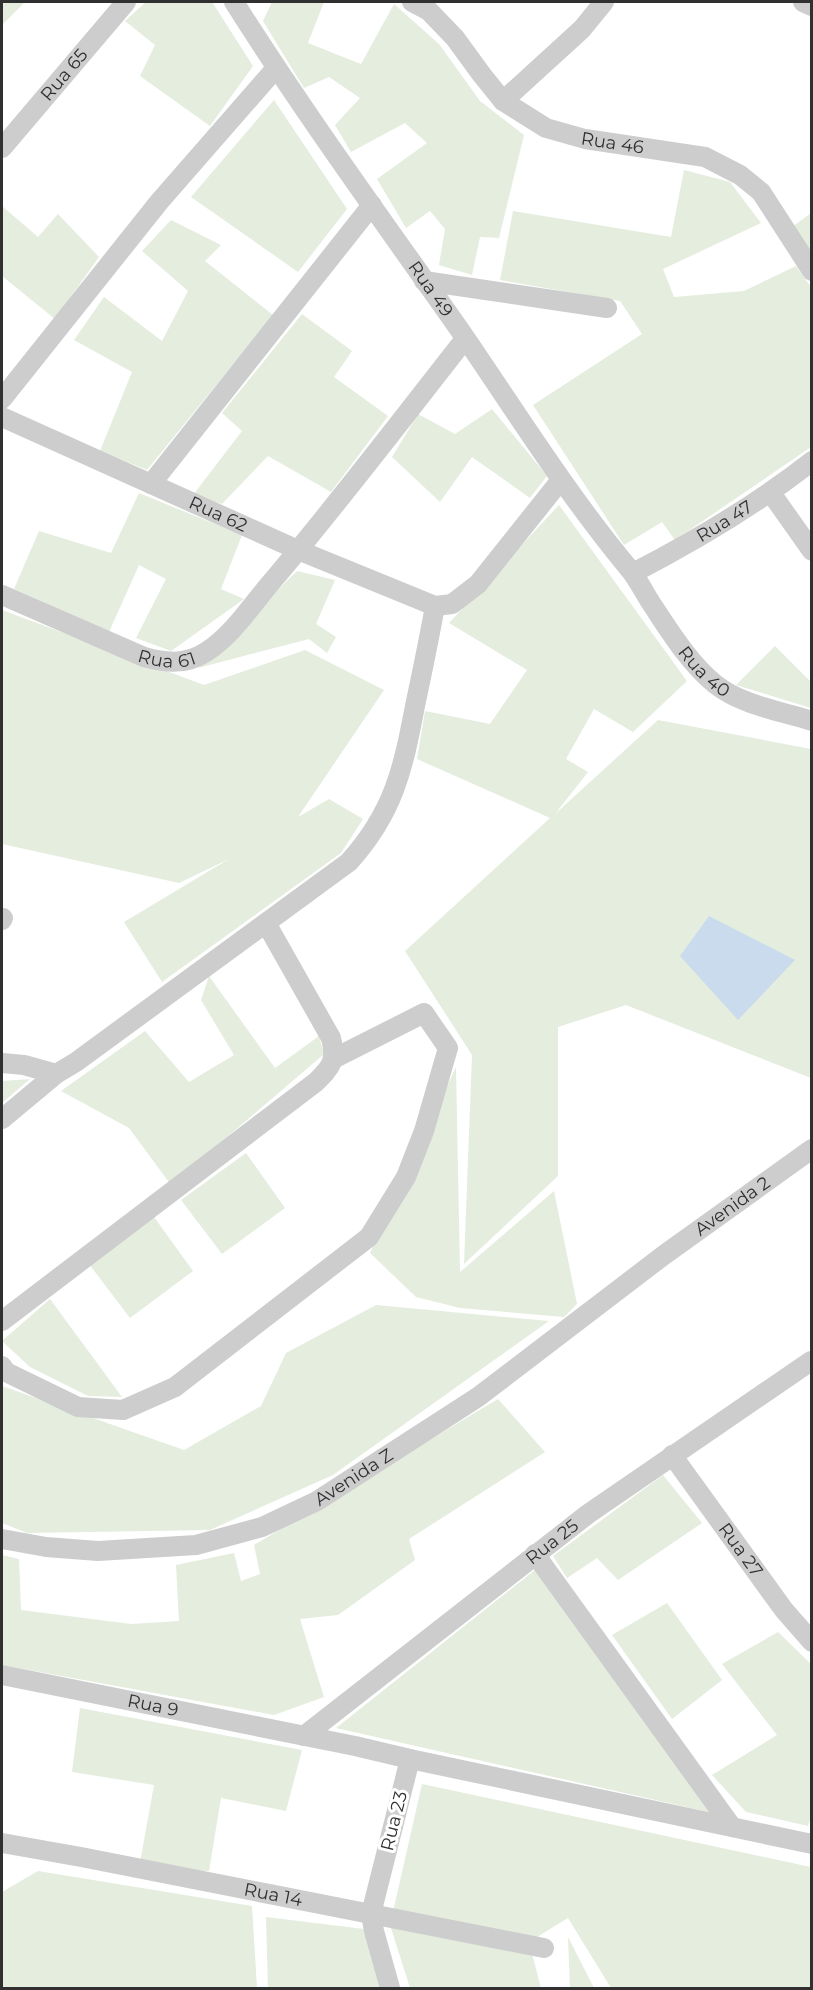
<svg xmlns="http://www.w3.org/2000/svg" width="813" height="1990" viewBox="0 0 813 1990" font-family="Montserrat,sans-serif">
  <rect width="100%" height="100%" fill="#fff"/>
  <g fill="#e4edde">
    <path d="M2,2H25L2,25Z"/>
    <path d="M146,2H212L253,66L210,126L140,76L155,45L125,21Z"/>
    <path d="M272,2H324L308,43L361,64L394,4L439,44L480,101L524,135L499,238L480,237L472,275L439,265L445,229L430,211L406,228L377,179L427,143L405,123L351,152L335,125L360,98L329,77L304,88L263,21Z"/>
    <path d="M274,100L347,209L298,272L191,197Z"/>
    <path d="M684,170L730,182L761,223L663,269L674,297L744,291L796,266L811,287V447L675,540L662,522L624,545L533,405L642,334L620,301L500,280L513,211L671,237Z"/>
    <path d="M2,206L38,237L58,214L99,257L55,319L2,276Z"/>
    <path d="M811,213V251L792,227Z"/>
    <path d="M171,220L221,245L205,261L273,315L147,470L100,451L132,372L74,340L104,297L162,341L188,291L142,251Z"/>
    <path d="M302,314L352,351L334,377L388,416L331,492L268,456L222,504L193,495L242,431L222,413Z"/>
    <path d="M492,409L547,476L530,498L472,457L440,502L392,457L418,414L455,434Z"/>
    <path d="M139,493L242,535L221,589L244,599L171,651L136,638L166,579L139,565L109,632L14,589L39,531L111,553Z"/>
    <path d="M559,505L687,681L633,732L594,709L566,759L588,772L555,814L658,720L811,749V1078L626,1005L558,1027V1176L464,1264L472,1055L405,951L550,818L417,759L425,711L490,724L527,670L449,623Z"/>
    <path d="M297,571L335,580L316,624L336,637L327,653L309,639L198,668Z"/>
    <path d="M2,610L204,685L305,650L384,690L298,817L329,799L363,819L341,853L162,982L124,922L229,859L179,883L2,844Z"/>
    <path d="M775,646L811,682V708L736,685Z"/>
    <path d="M209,976L275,1068L319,1036L324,1054L171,1185L129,1128L61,1091L145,1031L189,1082L234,1055L201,1000Z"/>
    <path d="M456,1067L460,1272L554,1191L577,1304L564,1317L460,1308L416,1297L370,1253Z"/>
    <path d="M30,1079L2,1103V1081Z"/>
    <path d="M246,1153L285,1208L222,1254L181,1200Z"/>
    <path d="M154,1217L193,1271L130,1318L89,1264Z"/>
    <path d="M50,1299L122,1397L88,1396L30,1367L2,1341Z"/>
    <path d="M376,1305L549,1321L333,1475L210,1530L27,1533L2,1523V1386L184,1450L261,1406L286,1353Z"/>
    <path d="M498,1399L545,1452L409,1539L415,1560L338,1615L300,1619L324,1697L274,1715L2,1665V1555L19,1559L21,1610L131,1624L179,1621L176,1565L234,1553L241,1581L260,1574L254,1545Z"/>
    <path d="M663,1475L702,1523L618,1580L597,1558L567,1578L553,1556Z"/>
    <path d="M535,1570L709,1812L336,1728Z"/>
    <path d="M667,1603L722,1680L672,1719L612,1635Z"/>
    <path d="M778,1632L811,1664L812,1813L808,1826L746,1812L712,1775L777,1735L722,1664Z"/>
    <path d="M80,1708L302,1750L286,1811L221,1798L209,1871L139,1868L154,1785L72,1772Z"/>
    <path d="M422,1784L811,1867V1988H611L568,1918L529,1942L541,1988H410L390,1925Z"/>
    <path d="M38,1871L252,1906L257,1988H2V1892Z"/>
    <path d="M266,1917L364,1929L381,1988H268Z"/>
    <path d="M568,1937L594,1988H570Z"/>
  </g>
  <path fill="#cadbed" d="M709,916L795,960L738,1020L680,956Z"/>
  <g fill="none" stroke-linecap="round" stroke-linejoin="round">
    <g stroke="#cdcdcd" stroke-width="20">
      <path id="s1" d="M234,2C306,116 386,225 464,336C518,415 569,497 631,571C638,580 644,592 651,603C669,630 689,663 715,684C741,705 780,711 812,721"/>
      <path id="s2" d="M412,2L429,11L455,38L482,75L503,101L546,128L585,139L705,157L740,175L761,192L812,271"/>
      <path d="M803,2L812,6"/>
      <path d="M503,101L582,29L604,2"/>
      <path id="s3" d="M2,148L126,2"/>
      <path d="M424,281L607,308"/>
      <path d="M2,399L159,202L276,68"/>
      <path id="s4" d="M2,417L298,550L435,606L452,604L478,584L560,481"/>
      <path d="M151,484L372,205"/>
      <path d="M771,493L812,551"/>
      <path id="s5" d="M633,573C695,541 756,505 812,461"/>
      <path id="s6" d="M2,595L144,657C166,663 186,665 206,652C233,635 253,603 274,579C340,501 402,419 465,339"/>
      <path d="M2,920L3,918"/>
      <path d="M2,1063L24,1065L56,1074L76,1062L349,862C394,812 403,769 415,706C422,673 429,639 435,606"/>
      <path d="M2,1119L56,1074"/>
      <path d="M2,1321L316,1082C331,1067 337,1061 331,1038L266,923"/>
      <path d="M2,1366L6,1372L78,1407L123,1410L175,1387L369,1237L406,1177L424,1131L448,1048L424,1013L333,1059"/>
      <path id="s7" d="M672,1455L784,1610L812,1642"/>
      <path id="s8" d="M2,1539L46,1547L98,1551L196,1545L262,1527L317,1501L478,1397L664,1255L812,1149"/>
      <path d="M535,1554L732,1827"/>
      <path id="s9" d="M2,1675L355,1746L410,1759L371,1914L374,1931L390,1988"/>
      <path id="s10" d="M304,1736L588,1514L811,1361"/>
      <path d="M410,1759L812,1844"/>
      <path id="s11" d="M2,1843L81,1857L544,1948"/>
    </g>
  </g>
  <g text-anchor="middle" stroke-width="6" stroke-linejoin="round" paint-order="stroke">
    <g font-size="18" fill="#303030" stroke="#fff">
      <text dy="6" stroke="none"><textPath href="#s3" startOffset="96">Rua 65</textPath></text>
      <text dy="6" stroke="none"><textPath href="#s2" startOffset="255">Rua 46</textPath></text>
      <text dy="6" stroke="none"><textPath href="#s1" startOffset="348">Rua 49</textPath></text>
      <text dy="6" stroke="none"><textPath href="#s4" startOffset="237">Rua 62</textPath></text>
      <text dy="6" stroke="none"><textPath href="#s5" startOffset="105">Rua 47</textPath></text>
      <text dy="6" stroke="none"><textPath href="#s6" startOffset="178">Rua 61</textPath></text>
      <text dy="6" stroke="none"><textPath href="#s1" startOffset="819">Rua 40</textPath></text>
      <text dy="6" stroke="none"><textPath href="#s8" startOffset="834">Avenida 2</textPath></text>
      <text dy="6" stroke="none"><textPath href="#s8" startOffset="368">Avenida Z</textPath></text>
      <text dy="6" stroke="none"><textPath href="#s10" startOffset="315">Rua 25</textPath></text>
      <text dy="6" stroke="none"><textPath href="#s7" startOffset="117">Rua 27</textPath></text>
      <text dy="6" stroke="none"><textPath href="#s9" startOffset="154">Rua 9</textPath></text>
      <text transform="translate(394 1821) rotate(-76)" y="6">Rua 23</text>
      <text dy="6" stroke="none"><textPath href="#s11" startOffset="276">Rua 14</textPath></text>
    </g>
  </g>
  <rect width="813" height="1990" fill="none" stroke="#303030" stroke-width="6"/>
</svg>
